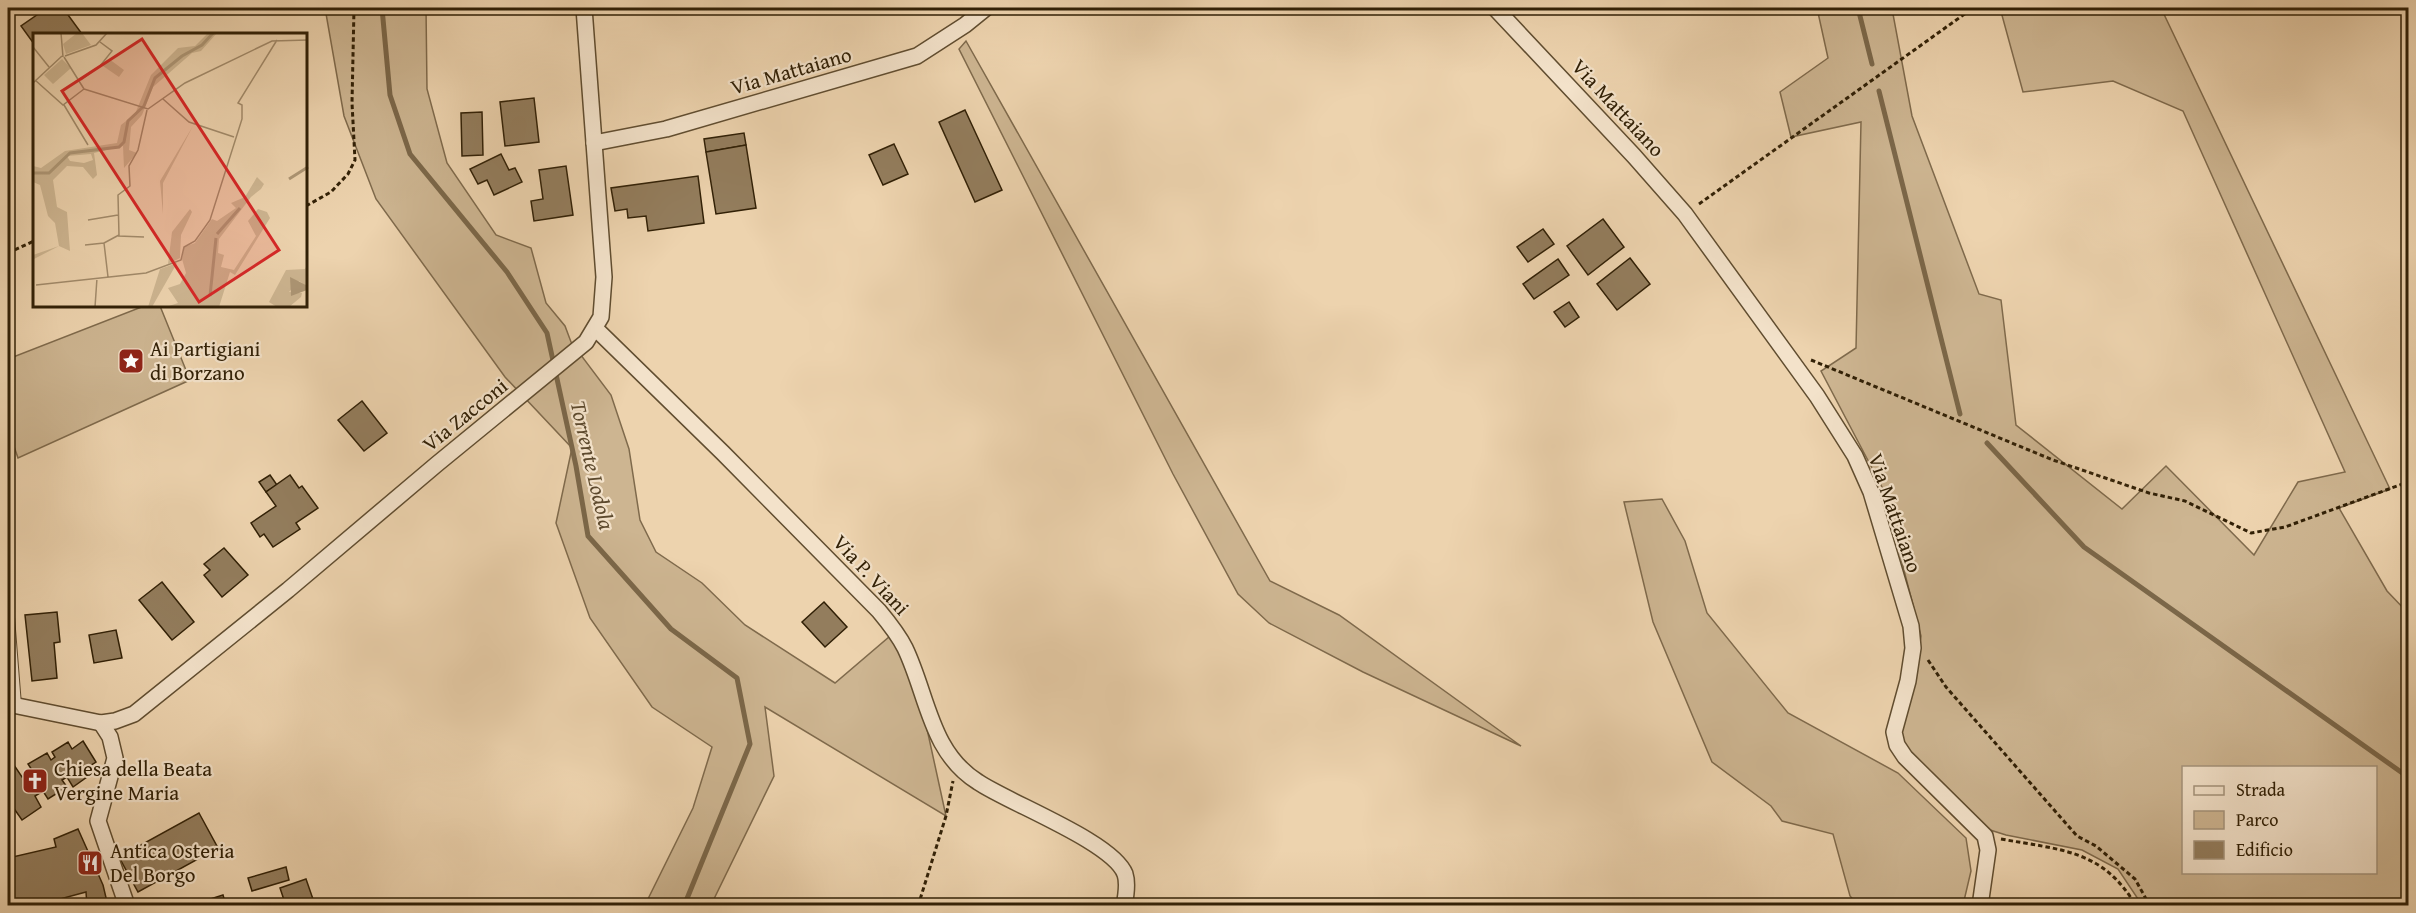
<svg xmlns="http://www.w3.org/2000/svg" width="2416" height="913" viewBox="0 0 2416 913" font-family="'Gentium Book Plus',serif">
  <rect width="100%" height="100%" fill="#edd3ae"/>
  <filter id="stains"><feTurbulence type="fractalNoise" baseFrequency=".00333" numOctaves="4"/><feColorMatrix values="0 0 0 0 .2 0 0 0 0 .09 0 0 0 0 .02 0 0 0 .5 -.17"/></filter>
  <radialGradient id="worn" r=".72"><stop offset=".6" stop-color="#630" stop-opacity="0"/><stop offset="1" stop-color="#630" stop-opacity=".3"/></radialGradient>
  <g fill="#cdb591" stroke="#7f6a4c" stroke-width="1.5" fill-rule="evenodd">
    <path d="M325,8H426L427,89L447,163L496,235L531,248L546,303L565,326L571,342L611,395L629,449L640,520L656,552L702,583L745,625L835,683L896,631L915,674L946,816L765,707L774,776L711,905H645L693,808L712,747L652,707L590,618L556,523L572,448L505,377L376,199L344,116Z"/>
    <path d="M1817,8H1888L1893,14L1912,116L1979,294L2001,300L2016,425L2122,509L2166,466L2254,555L2298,482L2345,472L2183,111L2113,81L2023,92L2000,8H2161L2390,489L2339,508L2387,591L2408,613V905H2142L2118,869L2082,850L2006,835L1987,829L1903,748L1901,725L1910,703L1921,636L1883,489L1821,371L1856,348L1861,122L1791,137L1780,92L1828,58ZM2184,768H2376V872H2184Z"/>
    <path d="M966,41L1270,581L1339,615L1521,746L1363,672L1269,623L1238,594L1173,474L959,49Z"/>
    <path d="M144,306H160L190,380L18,458L8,429V359Z"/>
    <path d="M1662,499L1685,541L1707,613L1788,713L1898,773L1966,838L1971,871L1963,905H1858L1850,896L1833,834L1782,821L1771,806L1712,762L1653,622L1624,502Z"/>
  </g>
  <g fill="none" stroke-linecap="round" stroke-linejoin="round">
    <g stroke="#7b6749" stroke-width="5">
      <path d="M382,8L390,95L410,154L507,272L547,333L576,466L588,536L671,629L737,678L750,744L684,906"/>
      <path d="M1858,8L1872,64"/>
      <path d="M1879,91L1960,414"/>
      <path d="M1987,443L2084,547L2408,777"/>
    </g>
  </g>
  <g fill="#937d5d" stroke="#312006" stroke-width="1.5">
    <path d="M47,8H63L82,34H34V44L21,26Z"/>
    <path d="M534,98L539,142L505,146L500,102Z"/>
    <path d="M965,110L1002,190L975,202L939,122Z"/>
    <path d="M482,112L483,155L462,156L461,113Z"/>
    <path d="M744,133L746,145L706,152L704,139Z"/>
    <path d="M894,144L908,174L883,185L869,155Z"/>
    <path d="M746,145L756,208L716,214L706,152Z"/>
    <path d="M501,154L509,170L515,168L522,182L494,195L487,180L478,184L470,169Z"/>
    <path d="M566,166L573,215L534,221L531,201L543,199L539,170Z"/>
    <path d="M698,176L704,223L648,231L646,216L628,218L627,209L615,211L611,188Z"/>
    <path d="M1603,219L1624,247L1588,275L1567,246Z"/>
    <path d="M1543,229L1554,244L1528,262L1517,247Z"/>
    <path d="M1630,258L1650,284L1617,310L1597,284Z"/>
    <path d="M1558,259L1569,275L1534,299L1523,284Z"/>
    <path d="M1569,302L1579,317L1565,327L1554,312Z"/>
    <path d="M362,401L387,433L364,451L338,420Z"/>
    <path d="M270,475L277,485L266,492L259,482Z"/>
    <path d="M290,475L299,488L302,486L318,508L296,523L300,529L273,547L264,534L260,537L251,523L276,506L266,492Z"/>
    <path d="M224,548L248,575L222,597L204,575L210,570L204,564Z"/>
    <path d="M162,582L194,622L172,640L139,600Z"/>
    <path d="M824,602L847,627L825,647L802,622Z"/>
    <path d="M57,612L60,642L54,643L57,678L32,681L25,615Z"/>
    <path d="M116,630L122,658L94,663L89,635Z"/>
    <path d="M83,741L96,762L90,766L94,772L73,787L67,777L62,780L67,787L48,799L43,791L35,796L41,807L22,820L13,807L8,811V789L11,787L8,783V770L14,765L22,777L32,770L28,764L47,753L51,760L55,757L52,752L68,742L72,749Z"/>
    <path d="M199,813L218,848L138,892L119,857Z"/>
    <path d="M78,829L103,885L108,906H87L86,892L60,899L62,906H11L8,893V858L56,847L54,839Z"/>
    <path d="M286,867L289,880L252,891L248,878Z"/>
    <path d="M306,879L314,902L304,906H286L280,888Z"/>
    <path d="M223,895L226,906H202L201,902Z"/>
  </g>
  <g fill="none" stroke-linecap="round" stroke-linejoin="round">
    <g stroke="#604d30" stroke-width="10">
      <path id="service" d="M8,592L17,705"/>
    </g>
    <g stroke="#604d30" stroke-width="18">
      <g id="minor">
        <path d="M1495,8L1634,156L1685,214L1817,396L1855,456L1871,492L1911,626L1913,648L1908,681L1894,732L1897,745L1905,757L1985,836L1988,850L1980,906"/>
        <path d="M594,143L666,129L917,56L965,25L986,8"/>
        <path d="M596,329L723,453L879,611C889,623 898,634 905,648C928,696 930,752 978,782C1009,803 1113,842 1125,874C1128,883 1126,896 1124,906"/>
        <path d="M8,704L101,723L115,721L134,714L288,590L437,464L586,342L601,317L604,277L584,8"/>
        <path d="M101,723L110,737L115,758L98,821L127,906"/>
      </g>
    </g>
    <g stroke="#312006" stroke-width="3" stroke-dasharray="4.5 3" stroke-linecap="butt">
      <path d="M1699,204L1973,8"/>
      <path d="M306,206L331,192L348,174L355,160L352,103L354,8"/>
      <path d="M8,253L34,241"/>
      <path d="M1811,360L2053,460L2149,493L2185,501L2251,533L2285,527L2408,482"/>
      <path d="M1928,660L1946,687L2077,836L2096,846L2135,879L2150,906"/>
      <path d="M2001,839C2060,850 2103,849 2136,906"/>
      <path d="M918,906L946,816L953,781"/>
    </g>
    <use href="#service" stroke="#f3e2ca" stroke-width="8"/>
    <use href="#minor" stroke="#f3e2ca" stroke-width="15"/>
  </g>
  <defs>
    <g id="sight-square" transform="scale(1.35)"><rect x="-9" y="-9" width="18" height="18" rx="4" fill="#8f2418" stroke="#f3e2ca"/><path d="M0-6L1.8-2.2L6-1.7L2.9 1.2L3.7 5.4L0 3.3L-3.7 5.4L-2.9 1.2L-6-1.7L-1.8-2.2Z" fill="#fff"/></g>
    <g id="church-square" transform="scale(1.35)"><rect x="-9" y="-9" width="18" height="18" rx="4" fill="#8f2418" stroke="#f3e2ca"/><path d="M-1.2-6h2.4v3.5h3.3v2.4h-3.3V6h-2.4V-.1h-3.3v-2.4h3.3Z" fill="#fff"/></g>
    <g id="restaurant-square" transform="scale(1.35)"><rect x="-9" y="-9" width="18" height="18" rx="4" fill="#8f2418" stroke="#f3e2ca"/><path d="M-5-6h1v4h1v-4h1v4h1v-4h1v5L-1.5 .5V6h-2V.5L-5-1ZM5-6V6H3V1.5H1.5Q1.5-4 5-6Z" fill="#fff"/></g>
  </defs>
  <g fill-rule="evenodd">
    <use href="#sight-square" x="131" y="361"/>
    <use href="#church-square" x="35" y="781"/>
    <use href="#restaurant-square" x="90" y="863"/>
  </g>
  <g text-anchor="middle" stroke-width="4.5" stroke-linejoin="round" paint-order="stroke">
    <g font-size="21" fill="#312006" stroke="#f3e2ca">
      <text transform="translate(791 71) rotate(-16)" y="7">Via Mattaiano</text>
      <text transform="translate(1618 108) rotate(47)" y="7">Via Mattaiano</text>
      <text transform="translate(465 415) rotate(-39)" y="7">Via Zacconi</text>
      <text transform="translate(1895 513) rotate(71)" y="7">Via Mattaiano</text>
      <text transform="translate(871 575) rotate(47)" y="7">Via P. Viani</text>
    </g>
    <g font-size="21" fill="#312006" stroke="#f3e2ca" text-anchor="start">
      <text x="150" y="356">Ai Partigiani<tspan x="150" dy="24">di Borzano</tspan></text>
      <text x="54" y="776">Chiesa della Beata<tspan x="54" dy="24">Vergine Maria</tspan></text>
      <text x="110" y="858">Antica Osteria<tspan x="110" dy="24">Del Borgo</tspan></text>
    </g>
    <g font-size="22" font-style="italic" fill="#5c492d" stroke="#f3e2ca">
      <text transform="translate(593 465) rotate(77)" y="8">Torrente Lodola</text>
    </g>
  </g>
  <g transform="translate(33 33)">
    <rect width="274" height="274" fill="#edd3ae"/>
    <path d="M44,0H49L58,12L33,21L30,11ZM175,0H184L168,18L159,20L120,54L109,82L98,94L96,117L104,120L91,135L90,113L61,120L64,142L60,146L50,134L34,133L20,147L24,174L34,179L37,218L26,213L1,226L0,230V222L26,213L22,190L15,183L7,152L0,149V133L8,135L32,118L84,110L88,92L102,81L118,42L145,15L162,13ZM58,121L60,127L51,130L37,128L34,123ZM29,26L38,35L20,51L11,42ZM76,26L91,37L86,44L70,33ZM160,93L130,150V181L127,148ZM224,144L231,151L228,156L218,164L186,206L185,220L191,222L188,234L201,237L223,203L215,188L225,176L234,179L237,185L202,242L197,239L186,274H133L145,270L135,255L147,251L153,240L149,226L151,214L162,210L179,186L184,188L203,175L198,170L212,164ZM157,176L159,179L148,202L147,225L135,231L139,199ZM144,230L119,274H115L127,236ZM274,232V253L266,248L256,259L269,260L268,264L256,274H244L236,269L253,237L272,236Z" fill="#cdb591" fill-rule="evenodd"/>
    <path d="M257,244L273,252L274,257L258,263Z" fill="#ad9675"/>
    <path fill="none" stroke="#ad9675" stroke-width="3" d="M0,140H16L37,120L86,114L91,109L95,88L111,73L122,45L149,23L169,12L180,0M256,146L275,134M184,201L207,175M177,263L183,205"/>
    <path fill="none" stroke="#a28b6b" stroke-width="1.5" d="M28,0L30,24M0,14L16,34M32,23L63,12L74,0M31,24L51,56M2,47L30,72L51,56M48,47L67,33L79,18L67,9M0,50L29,23M51,56L115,76L152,50L239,8L275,7M130,66L156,89L201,104M31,72L55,112M55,187L85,182M85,203L111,204M52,212L71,210M75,244L71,210L86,202L85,162L97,153L96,133L105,117L114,77M3,252L113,240L148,227L151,214L162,208L177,187L209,86V72L205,70L244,7M62,274L64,245"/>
    <path fill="#d62828" fill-opacity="0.15" stroke="#d62828" stroke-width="3" d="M109,6L246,217L166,269L29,58Z"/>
    <rect width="274" height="274" fill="none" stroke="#312006" stroke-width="3"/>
  </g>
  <rect width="2416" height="913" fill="none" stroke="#edd3ae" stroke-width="30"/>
  <rect x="9" y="9" width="2398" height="895" fill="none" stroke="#312006" stroke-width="3"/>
  <rect x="15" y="15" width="2386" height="883" fill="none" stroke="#312006" stroke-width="1.5"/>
  <rect x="2182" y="766" width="195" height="108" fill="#f3e2ca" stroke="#a5947c" stroke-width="1.5"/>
  <rect x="2194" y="786" width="30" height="9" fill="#f3e2ca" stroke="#a5947c" stroke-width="1.5"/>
  <text x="2236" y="796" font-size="18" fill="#312006">Strada</text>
  <rect x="2194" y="811" width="30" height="18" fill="#cdb591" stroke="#a5947c" stroke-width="1.5"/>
  <text x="2236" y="826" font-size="18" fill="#312006">Parco</text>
  <rect x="2194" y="841" width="30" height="18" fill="#937d5d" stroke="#a5947c" stroke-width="1.5"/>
  <text x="2236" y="856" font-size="18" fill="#312006">Edificio</text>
  <rect width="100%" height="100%" filter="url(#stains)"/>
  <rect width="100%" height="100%" fill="url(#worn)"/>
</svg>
